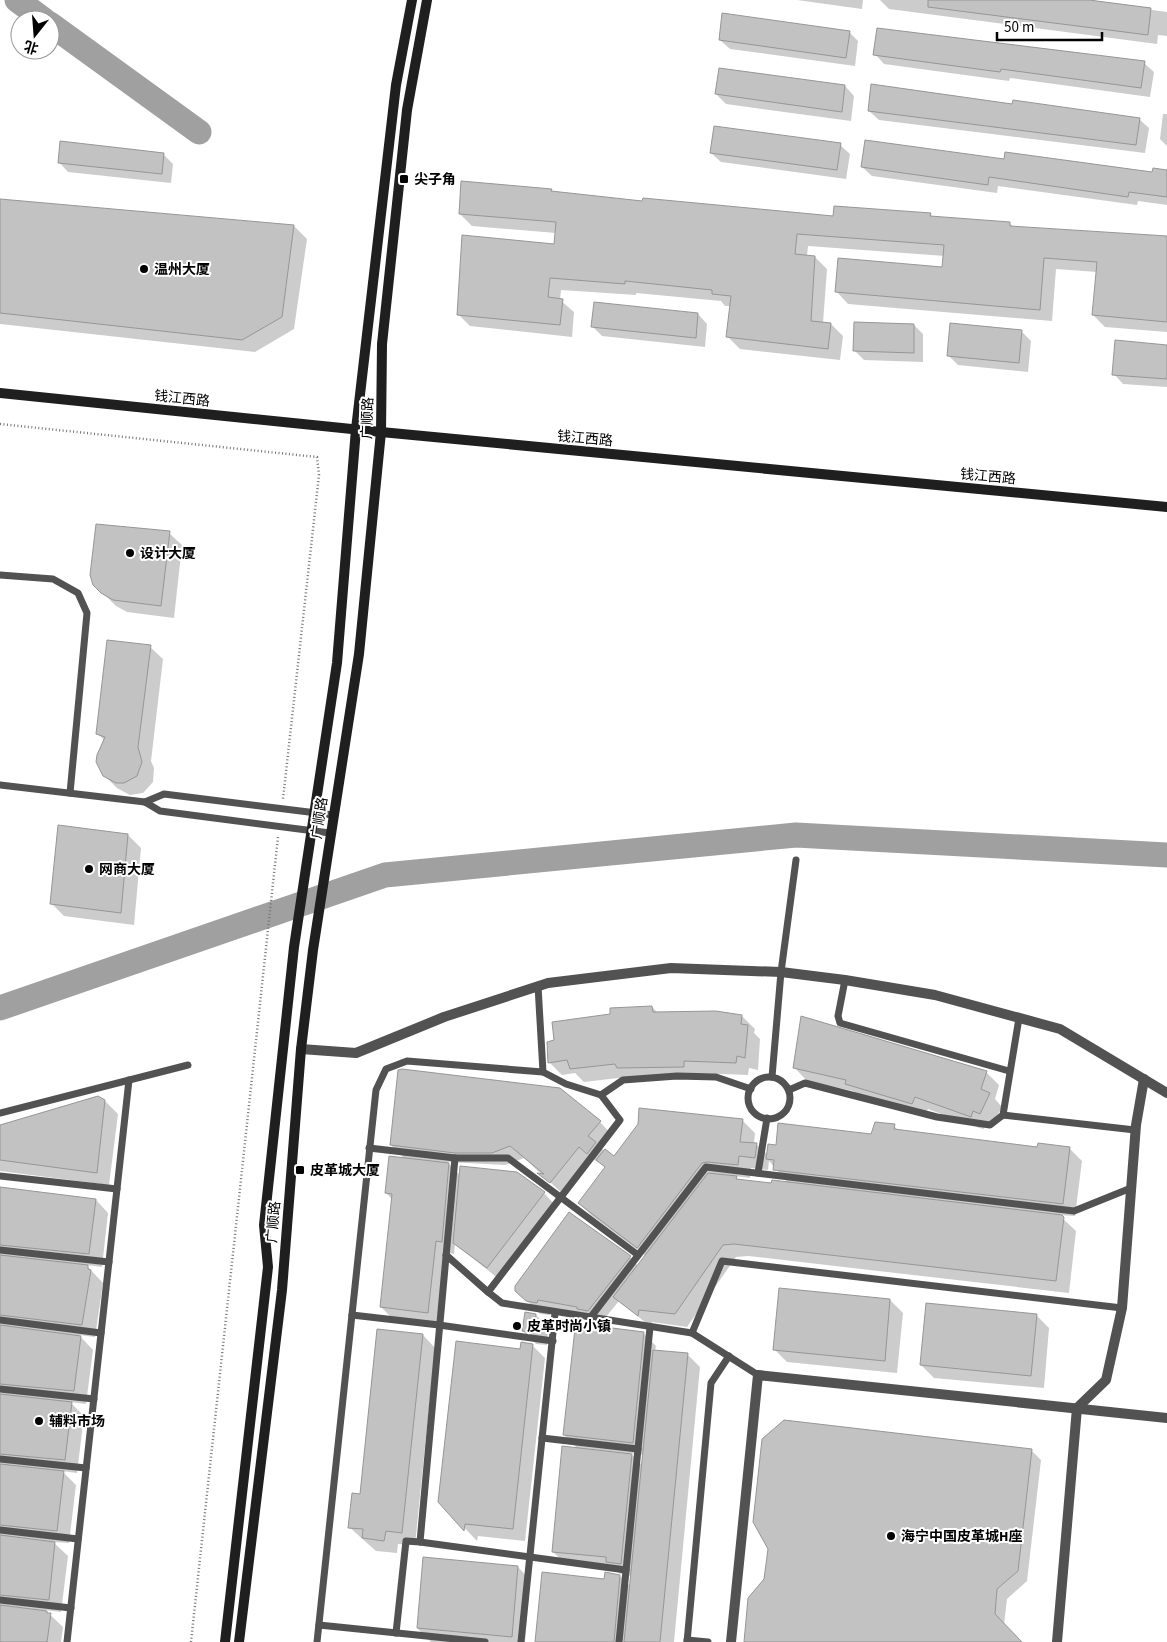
<svg xmlns="http://www.w3.org/2000/svg" width="1167" height="1642" viewBox="0 0 1167 1642" font-family="'Source Sans 3','Noto Sans SC',sans-serif">
  <rect width="100%" height="100%" fill="#fff"/>
  <g fill="#0003" fill-rule="evenodd">
    <path d="M797,0H863L862,9Z"/>
    <path d="M880,0H1079L1167,12V36L1158,35L1157,44L889,9Z"/>
    <path d="M849,32L858,41L855,66L730,49L720,40Z"/>
    <path d="M875,54L1144,63L1154,72L1150,97L1010,78L1009,81L884,64Z"/>
    <path d="M845,86L854,96L851,121L726,104L716,94Z"/>
    <path d="M1014,105L1139,119L1149,128L1145,153L879,120L869,111Z"/>
    <path d="M1163,114H1167V146L1160,139Z"/>
    <path d="M840,145L850,154L846,179L721,162L711,153Z"/>
    <path d="M163,154L173,164L171,183L68,172L59,162Z"/>
    <path d="M862,167L1153,174L1167,171V205L1138,201L1137,205L998,186L997,193L872,176Z"/>
    <path d="M551,190L554,193L644,203L834,218L930,214L933,217L1009,223L1014,228L1167,239V332L1105,327L1093,315L1097,272L1056,269L1052,321L848,304L836,291L944,269L945,256L808,246L807,256L815,257L827,269L823,323L831,324L843,336L840,360L740,349L728,337L731,306H725L721,301L636,293V295L561,290L560,300L574,312L572,337L470,326L458,314L555,245L556,233L472,226L460,214Z"/>
    <path d="M0,200L294,226L307,239L294,329L255,352L0,324Z"/>
    <path d="M698,314L707,324L705,347L602,336L592,326Z"/>
    <path d="M914,325L923,334V362L864,360L854,350Z"/>
    <path d="M1022,332L1031,341L1028,372L958,365L948,355Z"/>
    <path d="M1167,346V387L1123,384L1114,374Z"/>
    <path d="M169,533L182,545L174,618L127,612L116,606L102,592Z"/>
    <path d="M150,647L163,659L151,761L154,768L153,782L143,793L130,795L117,788L104,775V740L97,733Z"/>
    <path d="M128,835L141,848L134,925L64,916L51,903Z"/>
    <path d="M652,1007L658,1013L716,1012L742,1016L755,1029L754,1033L760,1039L758,1070L749,1068L748,1075L696,1073V1079L631,1080L627,1077L584,1082L575,1073L562,1075L549,1062L611,1015Z"/>
    <path d="M795,1068L986,1072L999,1085L995,1099L1002,1107L992,1126L985,1123L984,1129L979,1128L928,1109L924,1116L859,1096L853,1091L807,1081Z"/>
    <path d="M105,1101L118,1114L109,1185L0,1171V1127Z"/>
    <path d="M742,1120L755,1133L754,1144L757,1145L768,1155L871,1136L894,1126L899,1131L1038,1148H1069L1082,1161L1075,1216L1059,1215L1076,1231L1069,1293L748,1256L736,1257L687,1327L652,1322L651,1327L619,1301L601,1323L591,1322L588,1318L550,1312V1315L540,1314L516,1290L630,1257L638,1266L646,1256L592,1216L579,1203L606,1168L602,1164L592,1159L564,1195L524,1158L505,1165L447,1162L460,1175L544,1193L556,1206L500,1280L455,1244L454,1254L449,1253L441,1325L394,1320L381,1307L393,1200L386,1193L405,1159L391,1145L600,1122L612,1135L601,1148L614,1158ZM769,1161L788,1183L772,1185L740,1181L734,1176L750,1178L751,1168L768,1170Z"/>
    <path d="M0,1188L96,1200L108,1213L102,1267L86,1265L103,1283L95,1337L79,1335L93,1350L86,1404L70,1402L84,1416L77,1473L62,1471L76,1485L69,1543L53,1542L68,1556L61,1612L45,1610L63,1627L61,1642H0Z"/>
    <path d="M890,1300L903,1313L897,1373L787,1362L775,1350Z"/>
    <path d="M536,1315L548,1328L547,1345L536,1344L523,1331Z"/>
    <path d="M1036,1315L1049,1328L1044,1388L934,1378L921,1365Z"/>
    <path d="M577,1322L585,1326L643,1333L656,1346L655,1351L687,1354L700,1367L674,1642H536L606,1580L620,1576L631,1587L632,1576L620,1574L615,1569L566,1564L553,1552L578,1449L564,1435ZM630,1453L644,1455L643,1466Z"/>
    <path d="M423,1335L435,1348L415,1545L398,1544L397,1553L376,1551L349,1527Z"/>
    <path d="M532,1345L545,1358L525,1541L478,1536L477,1541L440,1502L521,1350Z"/>
    <path d="M1031,1450L1041,1460L1027,1581L1007,1599L1004,1625L1020,1642H745Z"/>
    <path d="M424,1558L518,1567L530,1580L525,1642H431L418,1629Z"/>
  </g>
  <g fill="none" stroke-linecap="round" stroke-linejoin="round">
    <g stroke="#a0a0a0" stroke-width="25">
      <path d="M17,0L44,20"/>
      <path d="M50,24L199,132"/>
      <path d="M0,1008L385,875L796,835L1167,855"/>
    </g>
  </g>
  <g fill="#c2c2c2" stroke="#969696">
    <path d="M928,0H1089L1151,8L1148,35L928,7Z"/>
    <path d="M722,13L850,31L846,58L719,40Z"/>
    <path d="M877,28L1145,61L1141,88L1001,69L1000,72L873,55Z"/>
    <path d="M719,68L845,85L842,112L715,94Z"/>
    <path d="M871,84L1012,104L1013,100L1140,118L1136,145L868,111Z"/>
    <path d="M714,126L841,143L837,170L710,153Z"/>
    <path d="M865,140L1004,159L1005,152L1152,172L1153,168L1167,170V197L1129,192L1128,197L989,177L988,185L861,167Z"/>
    <path d="M60,141L164,153L162,174L58,163Z"/>
    <path d="M461,181L552,189L551,191L642,201L643,198L833,216L834,206L931,213L930,216L1010,222V226L1167,236V322L1092,315L1097,262L1044,258L1040,310L835,292L838,258L942,267L944,245L797,234L795,254L815,256L811,321L831,323L828,349L726,337L731,296L712,294V290L625,281V284L550,278L548,297L563,299L560,325L457,315L462,235L554,244L556,222L459,214Z"/>
    <path d="M0,199L294,225L282,317L242,340L0,313Z"/>
    <path d="M594,302L698,313L696,338L591,327Z"/>
    <path d="M854,322L914,324V353L853,351Z"/>
    <path d="M950,323L1022,330L1019,363L947,356Z"/>
    <path d="M1115,340L1167,345V379L1112,375Z"/>
    <path d="M96,524L170,531L161,606L113,600L101,593L93,585L90,575Z"/>
    <path d="M107,640L151,645L138,747L142,762L137,776L124,783H116L103,776L96,762L97,755L105,737L96,734Z"/>
    <path d="M58,825L128,834L121,913L50,904Z"/>
    <path d="M652,1006L653,1012L716,1011L742,1015L741,1024L748,1025L745,1058L737,1056L736,1063L684,1061V1067L617,1068L615,1064L570,1069L567,1060L548,1063L547,1042L554,1040L552,1022L610,1014V1008Z"/>
    <path d="M801,1016L987,1071L981,1089L990,1093L980,1114L973,1111L971,1117L915,1097L912,1104L845,1084L846,1080L793,1068Z"/>
    <path d="M402,1069L560,1088L601,1121L588,1136L596,1142L587,1154L579,1147L550,1183L537,1173L544,1174L510,1146L492,1153H455L390,1145L398,1070Z"/>
    <path d="M98,1096L105,1100L97,1173L0,1160V1125Z"/>
    <path d="M639,1108L743,1119L740,1142L757,1143L755,1158L739,1156L738,1165L707,1162L702,1163L637,1248L578,1203L605,1167L596,1160L605,1149L614,1156L638,1124Z"/>
    <path d="M875,1122L895,1124L894,1129L1037,1147L1038,1143L1070,1147L1063,1204L773,1170L774,1160L766,1159L768,1144L776,1145L778,1123L871,1134Z"/>
    <path d="M389,1156L449,1163L442,1242L436,1241L428,1313L380,1307L392,1194L385,1193Z"/>
    <path d="M460,1166L517,1172L545,1192L487,1268L453,1243Z"/>
    <path d="M708,1173L737,1176L736,1179L771,1183L772,1180L1062,1215L1064,1217L1056,1281L734,1244L723,1245L675,1314L639,1310L638,1316L613,1297Z"/>
    <path d="M0,1187L96,1199L89,1254L0,1245Z"/>
    <path d="M569,1212L631,1256L588,1311L577,1309V1307L538,1300L537,1303L526,1301L515,1291V1286Z"/>
    <path d="M0,1255L88,1265V1269L91,1270L82,1325L0,1315Z"/>
    <path d="M779,1288L890,1299L885,1361L773,1350Z"/>
    <path d="M926,1303L1037,1314L1031,1376L920,1365Z"/>
    <path d="M525,1312L536,1314L534,1333L522,1331Z"/>
    <path d="M576,1320L582,1321L580,1324L644,1332L633,1443L563,1435Z"/>
    <path d="M0,1325L81,1336L74,1391L0,1384Z"/>
    <path d="M377,1329L423,1334L402,1533L386,1531L384,1541L362,1538L363,1529L348,1528L352,1493L360,1494Z"/>
    <path d="M456,1341L520,1349L521,1342L533,1344L513,1529L465,1524L464,1531L438,1502Z"/>
    <path d="M653,1350L688,1353L660,1642H624Z"/>
    <path d="M0,1394L72,1402L65,1460L0,1454Z"/>
    <path d="M784,1420L1032,1449L1018,1571L997,1589L995,1614L1022,1642H744L748,1598L764,1579L768,1549L753,1522L762,1439Z"/>
    <path d="M562,1446L632,1454L621,1564L606,1562V1557L552,1552Z"/>
    <path d="M0,1464L64,1471L57,1531L0,1525Z"/>
    <path d="M0,1535L55,1542L49,1600L0,1595Z"/>
    <path d="M423,1557L518,1566L512,1637L417,1628Z"/>
    <path d="M542,1572L604,1579L605,1572L620,1575L614,1642H535Z"/>
    <path d="M0,1605L47,1611V1613H51L47,1642H0Z"/>
  </g>
  <g fill="none" stroke-linecap="round" stroke-linejoin="round">
    <g stroke="#747474" stroke-width="2.5" stroke-dasharray="1 2.5" stroke-linecap="butt">
      <path d="M0,424L317,457L319,475L283,799"/>
      <path d="M191,1642L278,837"/>
    </g>
    <g stroke="#525252" stroke-width="7">
      <path d="M0,575L53,579L78,593L87,613L70,793"/>
      <path d="M0,785L145,802L160,811L330,833"/>
      <path d="M145,802L164,794L333,815"/>
      <path d="M845,980L838,1016L840,1023L1009,1071"/>
      <path d="M538,986L543,1072L566,1084L601,1095L620,1120L488,1292L502,1303L692,1333L758,1375"/>
      <path d="M772,1077L781,972L796,860"/>
      <circle cx="769" cy="1098" r="21"/>
      <path d="M789,1090L805,1083L937,1117L990,1125L1003,1115L1135,1130"/>
      <path d="M601,1095L623,1080L677,1076L716,1077L751,1089"/>
      <path d="M0,1113L188,1065"/>
      <path d="M1003,1115L1019,1018"/>
      <path d="M369,1148L455,1158H508L638,1255"/>
      <path d="M758,1173L767,1118"/>
      <path d="M0,1176L117,1189"/>
      <path d="M0,1250L109,1262"/>
      <path d="M446,1255L488,1292"/>
      <path d="M352,1315L439,1325L553,1341"/>
      <path d="M590,1318L706,1167L1074,1211L1131,1188"/>
      <path d="M0,1320L101,1333"/>
      <path d="M692,1333L722,1261L1122,1308"/>
      <path d="M0,1389L94,1399"/>
      <path d="M542,1438L638,1449"/>
      <path d="M0,1459L86,1468"/>
      <path d="M0,1530L78,1539"/>
      <path d="M420,1542L626,1570"/>
      <path d="M0,1600L71,1608"/>
      <path d="M319,1625L485,1642"/>
      <path d="M396,1633L406,1541L420,1542L455,1158"/>
      <path d="M687,1640L708,1642"/>
      <path d="M67,1642L129,1080"/>
      <path d="M317,1642L376,1090L386,1069L407,1061L543,1072"/>
      <path d="M521,1642L555,1313"/>
      <path d="M619,1642L650,1327"/>
      <path d="M687,1642L711,1383L729,1356"/>
    </g>
    <g stroke="#525252" stroke-width="10">
      <path d="M301,1049L356,1053L444,1017L548,983L671,968L781,972L845,980L935,995L1060,1029L1167,1093"/>
      <path d="M731,1642L758,1375L1167,1418"/>
      <path d="M1057,1642L1077,1408L1106,1380L1122,1308L1136,1125L1144,1079"/>
    </g>
    <g stroke="#1f1f1f" stroke-width="10">
      <path d="M0,393L381,432L1167,507"/>
      <path d="M225,1642L268,1267L264,1225L294,947L337,663L356,429L396,85L412,0"/>
      <path d="M239,1642L282,1290L301,1049L313,950L359,654L381,432L382,344L407,110L427,0"/>
    </g>
  </g>
  <g fill="#000" stroke="#fff" stroke-width="2">
    <rect x="399" y="174" width="10" height="10" rx="2.5"/>
    <circle cx="144" cy="269" r="5"/>
    <circle cx="130" cy="553" r="5"/>
    <circle cx="89" cy="869" r="5"/>
    <rect x="295" y="1165" width="10" height="10" rx="2.5"/>
    <circle cx="517" cy="1326" r="5"/>
    <circle cx="39" cy="1421" r="5"/>
    <circle cx="891" cy="1536" r="5"/>
  </g>
  <g text-anchor="middle" stroke-width="4" stroke-linejoin="round" paint-order="stroke">
    <g font-size="14" font-weight="bold" fill="#000" stroke="#fff" text-anchor="start">
      <text x="414" y="184">尖子角</text>
      <text x="154" y="274">温州大厦</text>
      <text x="140" y="558">设计大厦</text>
      <text x="99" y="874">网商大厦</text>
      <text x="310" y="1175">皮革城大厦</text>
      <text x="527" y="1331">皮革时尚小镇</text>
      <text x="49" y="1426">辅料市场</text>
      <text x="901" y="1541">海宁中国皮革城H座</text>
    </g>
    <g font-size="14" fill="#000" stroke="#fff">
      <text transform="translate(182 398) rotate(6)" y="5">钱江西路</text>
      <text transform="translate(367 418) rotate(-88)" y="5">广顺路</text>
      <text transform="translate(585 438) rotate(5)" y="5">钱江西路</text>
      <text transform="translate(988 476) rotate(5)" y="5">钱江西路</text>
      <text transform="translate(319 818) rotate(-81)" y="5">广顺路</text>
      <text transform="translate(273 1222) rotate(-85)" y="5">广顺路</text>
    </g>
  </g>
  <g transform="translate(35 35) rotate(197)"><circle r="24" fill="#ffffff" stroke="#999999"/>
  <path d="M0-4L9 19L0 12L-9 19Z" fill="#000000"/>
  <text y="-8" font-size="14" font-weight="bold" text-anchor="middle" fill="#000000">北</text>
  </g>
  <path d="M997 32v8h105v-8" fill="none" stroke="#000000" stroke-width="2.5"/>
  <text x="1004" y="32" font-size="15" fill="#000000" stroke="#ffffff" stroke-width="4" paint-order="stroke">50 m</text>
</svg>
